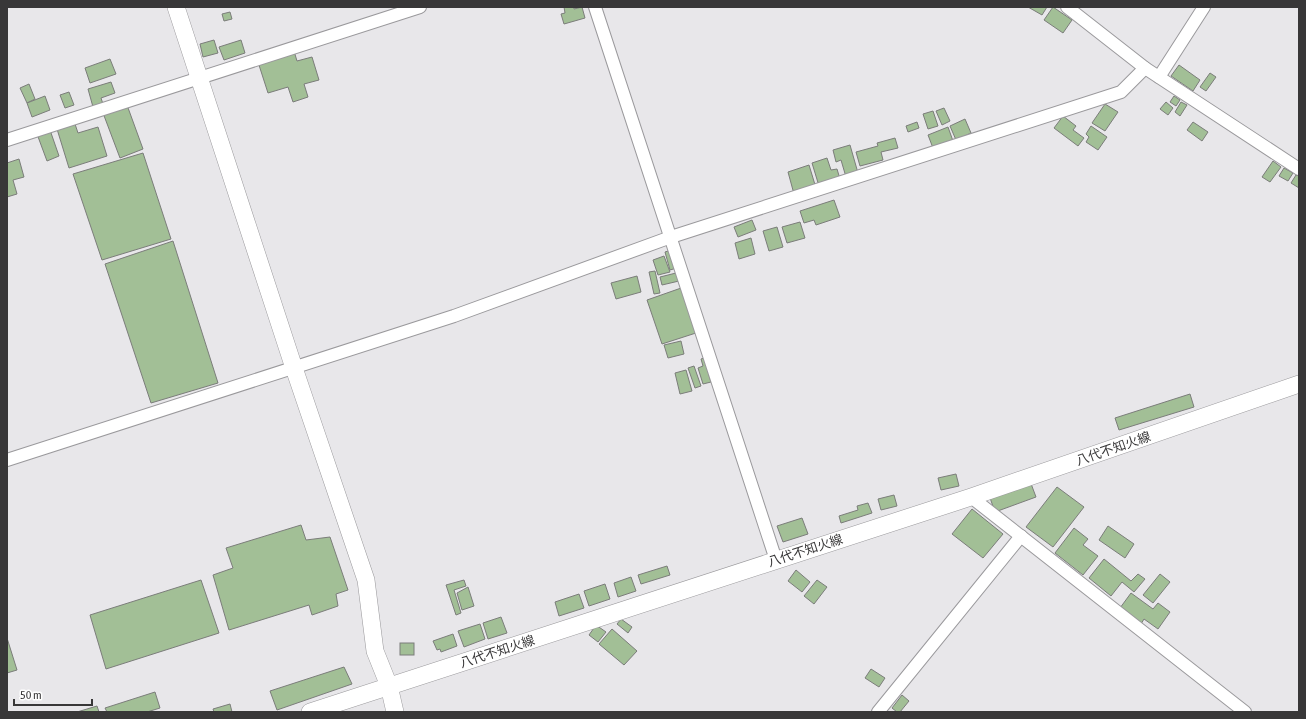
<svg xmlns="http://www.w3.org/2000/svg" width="1306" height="719" viewBox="0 0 1306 719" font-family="'Asap Condensed','Noto Sans JP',sans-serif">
  <rect width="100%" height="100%" fill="#e8e7ea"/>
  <g fill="#a2bf96" stroke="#7b7d7a">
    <path d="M564,7H574V9L582,7L585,18L564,24L561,14L565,13Z"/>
    <path d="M1028,7H1047L1042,15Z"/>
    <path d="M1053,7L1072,20L1063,33L1044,20Z"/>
    <path d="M230,12L232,19L224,21L222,14Z"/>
    <path d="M214,40L218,53L203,57L200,44Z"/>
    <path d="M241,40L245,53L224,60L219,47Z"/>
    <path d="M294,51L297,61L312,57L319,80L304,84L308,97L293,102L288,87L268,93L258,62Z"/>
    <path d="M110,59L116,74L90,83L85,68Z"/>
    <path d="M1179,65L1200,80L1193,91L1171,76Z"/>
    <path d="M1210,73L1216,77L1206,91L1200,87Z"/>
    <path d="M111,82L115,93L101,98L103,104L93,107L88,89Z"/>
    <path d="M29,84L35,99L27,103L20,88Z"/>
    <path d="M69,92L74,105L65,108L60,95Z"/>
    <path d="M45,96L50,110L32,117L27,103Z"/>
    <path d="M1174,96L1180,100L1176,106L1170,102Z"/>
    <path d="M1166,102L1173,108L1168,115L1160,109Z"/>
    <path d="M1181,102L1187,105L1180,116L1175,112Z"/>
    <path d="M1105,104L1118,112L1105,131L1092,123Z"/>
    <path d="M127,105L143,149L120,158L103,113Z"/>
    <path d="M944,108L950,121L942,125L936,111Z"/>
    <path d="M933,111L938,126L928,129L923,114Z"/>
    <path d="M1063,116L1076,126L1073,130L1084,138L1078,146L1054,128Z"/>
    <path d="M965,119L971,133L956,140L950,126Z"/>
    <path d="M917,122L919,128L908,132L906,126Z"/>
    <path d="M1193,122L1208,132L1202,141L1187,130Z"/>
    <path d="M75,124L78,133L98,127L107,156L69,168L57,129Z"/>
    <path d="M1091,126L1107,137L1098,150L1086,142L1089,137L1086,134Z"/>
    <path d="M948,127L953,141L933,148L928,135Z"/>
    <path d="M50,130L59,156L47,161L37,134Z"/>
    <path d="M895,138L898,148L881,152L883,160L860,166L856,152L878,146L877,143Z"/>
    <path d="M850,145L858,173L846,177L841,160L836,162L833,150Z"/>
    <path d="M143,153L171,239L102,260L73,174Z"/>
    <path d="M827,158L831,170L837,169L840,179L819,186L812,163Z"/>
    <path d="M19,159L24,177L13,180L17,194L7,197V163Z"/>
    <path d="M1273,161L1281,167L1270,182L1262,177Z"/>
    <path d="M809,165L816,188L794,194L788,172Z"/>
    <path d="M1284,168L1293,173L1288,181L1279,176Z"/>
    <path d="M1296,175L1299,176V188L1291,183Z"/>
    <path d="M834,200L840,217L816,225L814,220L804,223L800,211Z"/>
    <path d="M752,220L756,230L738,237L734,227Z"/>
    <path d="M800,222L805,238L787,243L782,227Z"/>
    <path d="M777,227L783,247L769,251L763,231Z"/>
    <path d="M751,238L755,254L739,259L735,243Z"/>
    <path d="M173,241L218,383L151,403L105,264Z"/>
    <path d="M674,249L680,267L670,270L665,252Z"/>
    <path d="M664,256L670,272L658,275L653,260Z"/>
    <path d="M655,271L660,293L654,294L649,272Z"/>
    <path d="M680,272L679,281L662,285L660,277Z"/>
    <path d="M637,276L641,292L616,299L611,283Z"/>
    <path d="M684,287L699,332L662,344L647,300Z"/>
    <path d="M681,341L684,354L668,358L664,345Z"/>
    <path d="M704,358L711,382L703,384L698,368L703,366L701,359Z"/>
    <path d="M694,366L701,386L695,388L688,368Z"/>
    <path d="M686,370L692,391L680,394L675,373Z"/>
    <path d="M1190,394L1194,407L1119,430L1115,418Z"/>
    <path d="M956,474L959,486L941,490L938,478Z"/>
    <path d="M1030,481L1036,497L995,512L989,495Z"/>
    <path d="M1057,487L1084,507L1053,547L1026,527Z"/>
    <path d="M894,495L897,506L881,510L878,499Z"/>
    <path d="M868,503L872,513L841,523L839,516L858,510L857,506Z"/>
    <path d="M972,509L1003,534L983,558L952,534Z"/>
    <path d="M802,518L808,534L783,542L777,526Z"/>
    <path d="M301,525L306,540L330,537L348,590L336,594L338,606L312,615L309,605L229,630L213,575L233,568L226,548Z"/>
    <path d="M1108,526L1134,544L1125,558L1099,540Z"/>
    <path d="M1074,528L1088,539L1083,545L1098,556L1083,575L1055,553Z"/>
    <path d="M1104,559L1131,581L1138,574L1145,579L1134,592L1122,582L1111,596L1089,578Z"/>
    <path d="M667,566L670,575L641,584L638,575Z"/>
    <path d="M796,570L810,582L802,592L788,581Z"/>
    <path d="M1160,574L1170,582L1153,603L1143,595Z"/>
    <path d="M631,577L636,591L618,597L614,583Z"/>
    <path d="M201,580L219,633L106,669L90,615Z"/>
    <path d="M464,580L466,586L454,590L461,613L456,615L446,585Z"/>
    <path d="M817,580L827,587L814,604L804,596Z"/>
    <path d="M605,584L610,599L589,606L584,591Z"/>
    <path d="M468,587L474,606L462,610L457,593Z"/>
    <path d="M1131,593L1153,609L1158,603L1170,612L1158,629L1144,619L1141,624L1120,608Z"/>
    <path d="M579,594L584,608L559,616L555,602Z"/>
    <path d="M501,617L507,633L488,639L483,623Z"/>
    <path d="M621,619L632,627L628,633L617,624Z"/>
    <path d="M480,624L485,639L464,647L458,631Z"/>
    <path d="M596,625L606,632L598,642L589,635Z"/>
    <path d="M612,629L637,651L624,665L599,644Z"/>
    <path d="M453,634L457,646L441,652L440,649L437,650L433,641Z"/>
    <path d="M7,638L17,670L7,673Z"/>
    <rect x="400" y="643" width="14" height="12"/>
    <path d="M344,667L352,684L277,710L270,691Z"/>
    <path d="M871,669L885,678L879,687L865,678Z"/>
    <path d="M155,692L160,708L147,712H107L105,708Z"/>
    <path d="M902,695L909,701L900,712H897L892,708Z"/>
    <path d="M230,704L232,712H214L213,709Z"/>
    <path d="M97,706L99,712H77Z"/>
  </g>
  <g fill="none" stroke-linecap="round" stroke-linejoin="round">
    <g stroke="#9a999c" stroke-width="14">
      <g id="street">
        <path d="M595,7L776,560"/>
        <path d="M1067,7L1145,68L1299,169"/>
        <path d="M1159,77L1204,7"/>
        <path d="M7,140L420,7"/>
        <path d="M7,460L454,316L671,237L1121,92L1145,68"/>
        <path d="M971,497L1245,712"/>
        <path d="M878,712L1021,536"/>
      </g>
    </g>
    <g stroke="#9a999c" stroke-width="18">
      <g id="secondary">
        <path d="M176,7L294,368L366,580L375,651L389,686L395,712"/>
        <path d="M310,712L971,497L1299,384"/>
      </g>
    </g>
    <use href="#street" stroke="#fff" stroke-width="12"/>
    <use href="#secondary" stroke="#fff" stroke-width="17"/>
  </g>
  <g text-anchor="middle" stroke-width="3" stroke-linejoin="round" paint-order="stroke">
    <g font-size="13" fill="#383738" stroke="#fff">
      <text transform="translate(1113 448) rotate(-19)" y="5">八代不知火線</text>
      <text transform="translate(805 550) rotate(-18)" y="5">八代不知火線</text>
      <text transform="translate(497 651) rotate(-18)" y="5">八代不知火線</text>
    </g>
  </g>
  <rect width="1306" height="719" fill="none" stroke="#383738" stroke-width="16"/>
  <path d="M14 699v6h78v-6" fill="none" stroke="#383738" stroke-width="2"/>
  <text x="20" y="699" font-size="12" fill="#383738" stroke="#ffffff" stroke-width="3" paint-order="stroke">50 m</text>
</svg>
